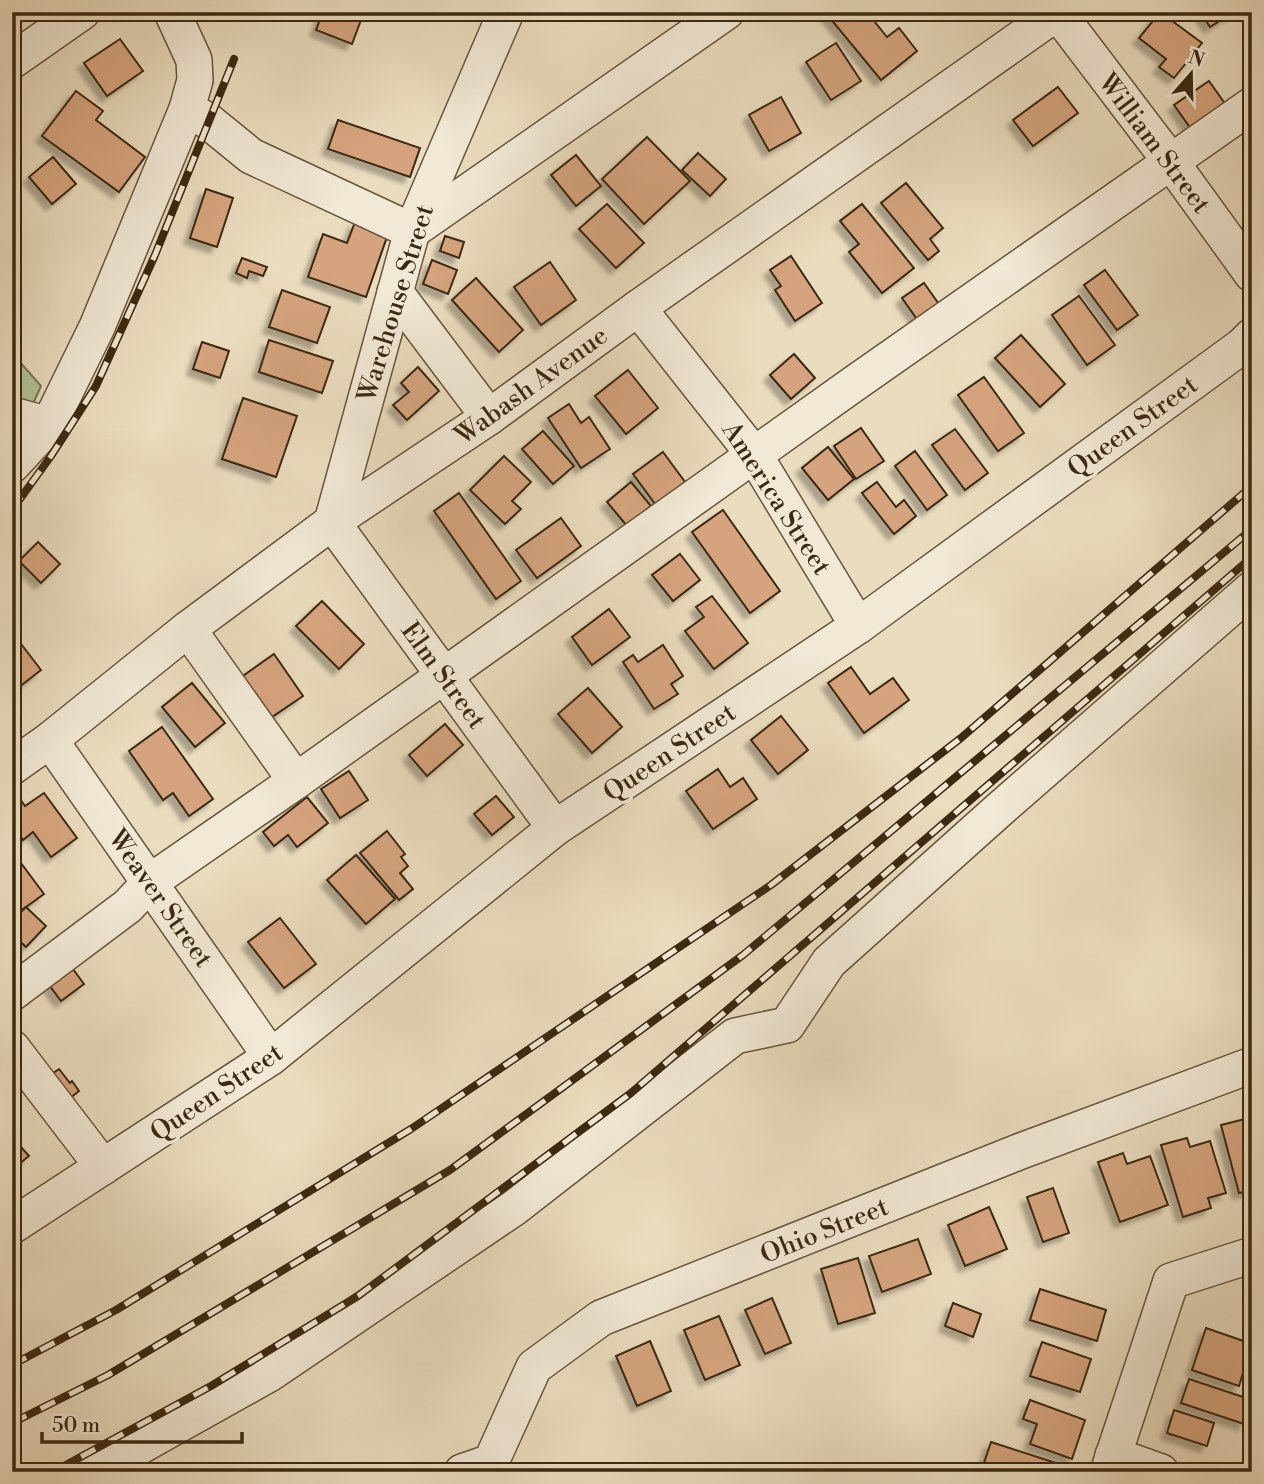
<svg xmlns="http://www.w3.org/2000/svg" width="1264" height="1484" viewBox="0 0 1264 1484" font-family="'Libre Bodoni',serif">
  <defs>
    <filter id="shadow"><feDropShadow dx="-6" dy="6" stdDeviation="2" flood-color="#0004"/></filter>
  </defs>
  <rect width="100%" height="100%" fill="#eadcbe"/>
  <filter id="stains"><feTurbulence type="fractalNoise" baseFrequency=".00286" numOctaves="4"/><feColorMatrix values="0 0 0 0 .2 0 0 0 0 .09 0 0 0 0 .02 0 0 0 .5 -.17"/></filter>
  <radialGradient id="worn" r=".72"><stop offset=".6" stop-color="#630" stop-opacity="0"/><stop offset="1" stop-color="#630" stop-opacity=".3"/></radialGradient>
  <path fill="#b0c296" stroke="#767654" stroke-width="2" d="M12,353L41,386L12,451Z"/>
  <g fill="#d5a47e" stroke="#3c2912" stroke-width="2" filter="url(#shadow)">
    <path d="M323,12H364L352,44L316,30Z"/>
    <path d="M825,12H867L887,37L899,28L917,51L881,80Z"/>
    <path d="M1160,12L1202,43L1174,78L1159,67L1166,59L1139,38Z"/>
    <path d="M1200,12H1231L1232,13L1210,27Z"/>
    <path d="M120,39L143,71L107,96L84,63Z"/>
    <path d="M836,43L861,81L831,100L806,62Z"/>
    <path d="M1209,81L1231,112L1196,136L1174,105Z"/>
    <path d="M1058,87L1078,113L1033,146L1013,120Z"/>
    <path d="M76,91L103,111L96,120L145,157L119,192L42,136Z"/>
    <path d="M781,97L801,133L769,151L749,115Z"/>
    <path d="M338,120L420,148L410,177L328,149Z"/>
    <path d="M647,137L690,181L644,224L602,179Z"/>
    <path d="M698,153L726,179L710,196L682,170Z"/>
    <path d="M576,155L601,186L576,206L551,175Z"/>
    <path d="M53,157L76,184L52,204L29,177Z"/>
    <path d="M906,183L943,228L930,239L939,251L928,260L881,203Z"/>
    <path d="M206,189L233,198L217,247L190,238Z"/>
    <path d="M607,204L644,243L616,268L579,229Z"/>
    <path d="M862,204L914,268L882,293L849,252L859,244L840,221Z"/>
    <path d="M355,222L388,234L366,297L308,277L323,234L347,243Z"/>
    <path d="M445,236L464,242L459,258L440,251Z"/>
    <path d="M791,256L822,303L795,321L775,290L781,286L770,270Z"/>
    <path d="M242,258L267,267L263,276L249,271L247,278L236,273Z"/>
    <path d="M432,260L457,270L448,294L423,284Z"/>
    <path d="M550,262L576,300L541,325L514,287Z"/>
    <path d="M1105,270L1138,315L1117,330L1084,285Z"/>
    <path d="M476,278L523,330L499,352L452,300Z"/>
    <path d="M924,283L941,307L919,322L902,298Z"/>
    <path d="M282,290L330,307L317,343L269,327Z"/>
    <path d="M1079,296L1115,345L1087,365L1052,315Z"/>
    <path d="M1021,335L1065,384L1040,407L995,358Z"/>
    <path d="M269,340L333,361L322,393L259,372Z"/>
    <path d="M202,342L229,351L220,378L193,369Z"/>
    <path d="M794,354L815,378L791,399L770,375Z"/>
    <path d="M418,367L439,391L407,420L393,405L409,392L401,383Z"/>
    <path d="M628,370L658,408L626,434L595,396Z"/>
    <path d="M984,377L1024,433L998,451L958,395Z"/>
    <path d="M243,398L297,416L276,477L222,459Z"/>
    <path d="M569,404L581,423L589,417L610,449L581,468L548,418Z"/>
    <path d="M861,428L884,461L856,479L834,446Z"/>
    <path d="M955,429L988,473L965,490L932,445Z"/>
    <path d="M543,431L574,466L553,484L522,449Z"/>
    <path d="M828,447L854,479L828,500L802,468Z"/>
    <path d="M915,451L947,495L927,510L895,466Z"/>
    <path d="M663,452L691,490L661,512L633,474Z"/>
    <path d="M504,456L531,482L512,501L521,509L505,524L470,490Z"/>
    <path d="M631,482L651,506L627,526L607,502Z"/>
    <path d="M877,482L896,507L904,500L916,516L894,534L862,493Z"/>
    <path d="M459,493L521,581L496,599L434,511Z"/>
    <path d="M723,510L780,591L750,613L692,532Z"/>
    <path d="M561,518L581,546L537,578L516,550Z"/>
    <path d="M38,542L60,564L41,583L19,561Z"/>
    <path d="M680,554L700,580L673,601L652,575Z"/>
    <path d="M712,596L748,643L714,669L685,631L704,617L696,607Z"/>
    <path d="M322,601L364,644L339,669L296,626Z"/>
    <path d="M609,609L630,637L592,665L572,637Z"/>
    <path d="M12,632L41,670L14,691L12,688Z"/>
    <path d="M663,645L683,676L671,684L678,694L654,709L623,662L633,655L638,662Z"/>
    <path d="M274,654L303,696L269,719L240,678Z"/>
    <path d="M851,667L870,694L893,678L909,700L864,733L828,683Z"/>
    <path d="M192,683L225,723L195,747L162,707Z"/>
    <path d="M588,688L622,727L592,753L558,714Z"/>
    <path d="M781,716L808,750L778,774L751,740Z"/>
    <path d="M445,724L463,745L427,776L409,755Z"/>
    <path d="M162,727L213,799L189,816L173,793L163,800L129,751Z"/>
    <path d="M718,769L730,787L743,778L757,799L713,829L686,791Z"/>
    <path d="M349,771L368,800L340,818L321,789Z"/>
    <path d="M44,793L77,838L51,857L33,832L23,840L12,824V800L18,796L25,806Z"/>
    <path d="M496,796L514,817L492,835L474,814Z"/>
    <path d="M307,797L328,823L297,847L288,835L274,846L263,832Z"/>
    <path d="M387,831L405,854L401,857L408,866L400,873L413,889L399,900L360,853Z"/>
    <path d="M12,851L44,894L12,917Z"/>
    <path d="M356,855L395,899L366,924L327,880Z"/>
    <path d="M26,907L46,926L26,947L12,934V921Z"/>
    <path d="M280,918L316,964L284,988L248,942Z"/>
    <path d="M67,961L84,984L61,1001L44,978Z"/>
    <path d="M59,1069L70,1083L72,1081L79,1091L60,1106L42,1081Z"/>
    <path d="M1245,1119L1247,1128L1252,1127V1190L1239,1193L1221,1125Z"/>
    <path d="M12,1137L29,1156L12,1170Z"/>
    <path d="M1187,1138L1190,1147L1210,1141L1226,1193L1208,1198L1211,1208L1183,1217L1161,1145Z"/>
    <path d="M1123,1153L1127,1164L1150,1156L1168,1205L1120,1222L1098,1162Z"/>
    <path d="M1053,1188L1069,1233L1043,1242L1027,1197Z"/>
    <path d="M989,1207L1007,1249L965,1266L948,1225Z"/>
    <path d="M918,1239L931,1274L882,1292L869,1256Z"/>
    <path d="M858,1258L875,1313L838,1324L821,1269Z"/>
    <path d="M1040,1289L1106,1310L1097,1341L1030,1320Z"/>
    <path d="M772,1298L791,1343L765,1354L745,1310Z"/>
    <path d="M953,1303L981,1314L973,1337L945,1326Z"/>
    <path d="M719,1316L740,1365L705,1380L684,1330Z"/>
    <path d="M1206,1328L1252,1344L1239,1386L1192,1370Z"/>
    <path d="M650,1341L671,1391L637,1406L616,1356Z"/>
    <path d="M1042,1342L1091,1359L1080,1392L1030,1376Z"/>
    <path d="M1189,1379L1252,1400L1244,1424L1181,1403Z"/>
    <path d="M1030,1400L1085,1420L1072,1459L1030,1444L1037,1424L1023,1419Z"/>
    <path d="M1174,1410L1214,1423L1207,1446L1167,1433Z"/>
    <path d="M991,1442L1065,1466L1063,1472H981Z"/>
  </g>
  <g fill="none" stroke-linecap="round" stroke-linejoin="round">
    <g stroke="#68563d" stroke-width="38">
      <g id="minor">
        <path d="M172,12L194,60L195,80L187,109L208,121L251,156L412,231L726,12"/>
        <path d="M506,12L412,231L332,522L555,828"/>
        <path d="M1057,12L1171,162L1252,274"/>
        <path d="M12,61L82,12"/>
        <path d="M395,292L489,417"/>
        <path d="M638,308L755,456L858,626"/>
        <path d="M12,415L49,425L97,327L187,109"/>
        <path d="M12,465L49,425"/>
        <path d="M188,629L296,781"/>
        <path d="M50,740L271,1057"/>
        <path d="M12,767L50,740L188,629L332,522L489,417L638,308L1058,12"/>
        <path d="M12,993L128,906L150,882L296,781L855,383L1252,105"/>
        <path d="M12,1048L103,1167"/>
        <path d="M12,1226L271,1057L555,828L858,626L1242,346L1252,336"/>
        <path d="M1113,1455L1161,1472"/>
        <path d="M94,1472L269,1374L514,1208L735,1036L787,1025L829,962L1000,809L1252,589"/>
        <path d="M462,1472L491,1462L534,1367L601,1318L1021,1151L1252,1065"/>
        <path d="M1108,1472L1171,1281L1252,1255"/>
      </g>
    </g>
    <use href="#minor" stroke="#f1e8d5" stroke-width="35"/>
    <g stroke="#3c2912" stroke-width="8">
      <g id="rail">
        <path d="M12,510L51,456L96,386L155,255L234,59"/>
        <path d="M12,1365L116,1310L411,1129L771,885L961,738L1252,486"/>
        <path d="M12,1423L108,1375L450,1170L743,955L1252,529"/>
        <path d="M53,1472L211,1386L358,1296L631,1093L1252,557"/>
      </g>
    </g>
    <use href="#rail" stroke="#f1e8d5" stroke-width="5" stroke-dasharray="16" stroke-linecap="butt"/>
  </g>
  <g text-anchor="middle" stroke-width="7" stroke-linejoin="round" paint-order="stroke">
    <g font-size="26" fill="#3c2912" stroke="#f1e8d5">
      <text transform="translate(1155 143) rotate(53)" y="9">William Street</text>
      <text transform="translate(395 303) rotate(-73)" y="9">Warehouse Street</text>
      <text transform="translate(531 385) rotate(-36)" y="9">Wabash Avenue</text>
      <text transform="translate(1132 426) rotate(-36)" y="9">Queen Street</text>
      <text transform="translate(777 498) rotate(57)" y="9">America Street</text>
      <text transform="translate(444 675) rotate(54)" y="9">Elm Street</text>
      <text transform="translate(669 752) rotate(-34)" y="9">Queen Street</text>
      <text transform="translate(161 898) rotate(55)" y="9">Weaver Street</text>
      <text transform="translate(216 1092) rotate(-34)" y="9">Queen Street</text>
      <text transform="translate(824 1230) rotate(-22)" y="9">Ohio Street</text>
    </g>
  </g>
  <rect width="1264" height="1484" fill="none" stroke="#eadcbe" stroke-width="42"/>
  <rect x="14" y="14" width="1236" height="1456" fill="none" stroke="#3c2912" stroke-width="3.5"/>
  <rect x="21" y="21" width="1222" height="1442" fill="none" stroke="#3c2912" stroke-width="2"/>
  <g transform="translate(1191 74) rotate(20)" stroke="#f1e8d5" stroke-width="5" paint-order="stroke">
  <path d="M0-5L12 26L0 18L-12 26Z" fill="#3c2912"/>
  <text y="-10" font-size="19" font-weight="bold" text-anchor="middle" fill="#3c2912">N</text>
  </g>
  <path d="M42 1432v10h200v-10" fill="none" stroke="#3c2912" stroke-width="3.5"/>
  <text x="52" y="1432" font-size="21" fill="#3c2912" stroke="#f1e8d5" stroke-width="5" paint-order="stroke">50 m</text>
  <rect width="100%" height="100%" filter="url(#stains)"/>
  <rect width="100%" height="100%" fill="url(#worn)"/>
</svg>
